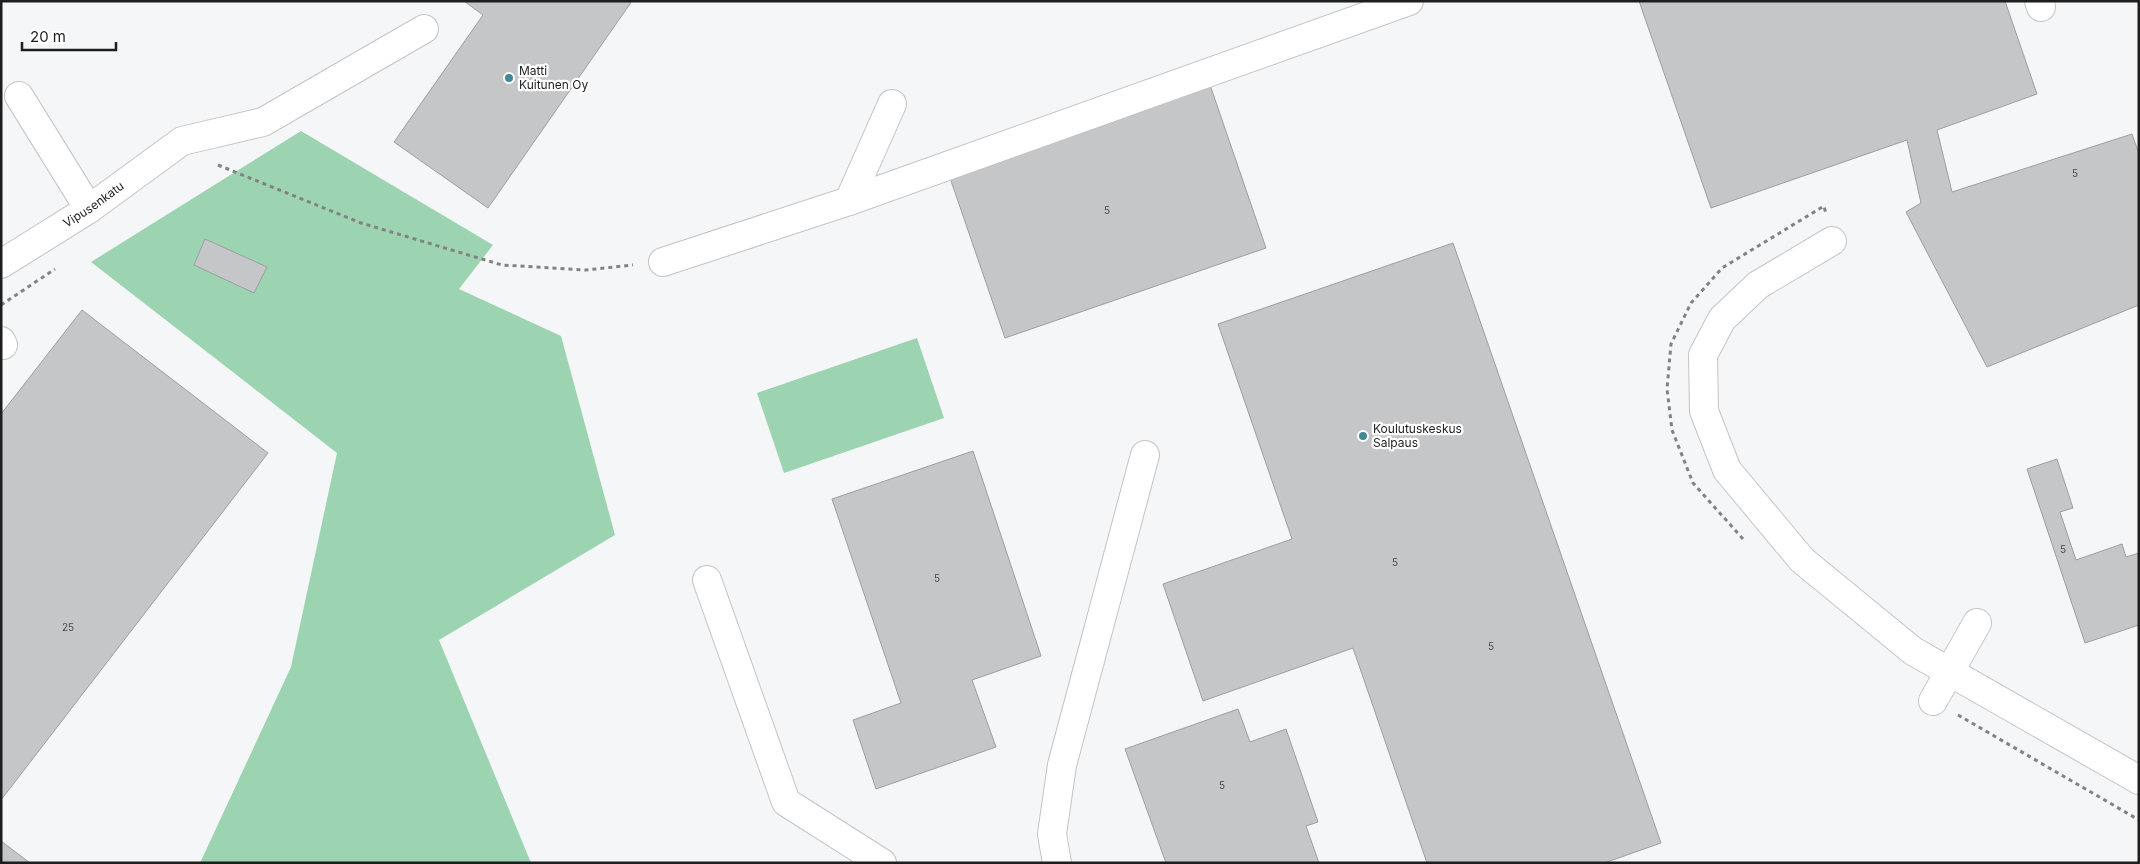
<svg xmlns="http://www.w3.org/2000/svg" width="2140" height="864" viewBox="0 0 2140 864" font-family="Inter,sans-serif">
  <rect width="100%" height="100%" fill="#f5f6f7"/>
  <g fill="#9cd3b0">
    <path d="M301,131L493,245L459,289L561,336L615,535L439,640L531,863H200L291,667L337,453L91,262Z"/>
    <path d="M917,338L944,418L784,473L757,393Z"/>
  </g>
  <g fill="#c5c6c7" stroke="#9e9ea0">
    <path d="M464,1H632L488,208L394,142L483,15Z"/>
    <path d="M1639,1H2005L2037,94L1937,130L1952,192L2132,134L2139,154V305L1987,367L1906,212L1921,203L1907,140L1711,208Z"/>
    <path d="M1209,82L1266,248L1005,338L948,172Z"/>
    <path d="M205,239L267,267L254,293L194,265Z"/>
    <path d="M1453,243L1661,843L1604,863H1427L1353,648L1203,701L1163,584L1292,539L1218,324Z"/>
    <path d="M82,310L268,453L1,800V414Z"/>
    <path d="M973,451L1041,656L972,680L996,747L876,789L853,720L901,703L832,499Z"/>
    <path d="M2057,459L2073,508L2060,512L2076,560L2122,544L2126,557L2139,553V625L2085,643L2027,469Z"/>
    <path d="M1238,709L1250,742L1286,729L1318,822L1306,826L1319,863H1166L1125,749Z"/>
    <path d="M1,841L30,863H1Z"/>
  </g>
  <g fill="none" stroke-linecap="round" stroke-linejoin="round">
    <g stroke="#c4c4c6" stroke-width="30">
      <g id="minor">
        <path d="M2039,1L2041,7"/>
        <path d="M19,96L89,209"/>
        <path d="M849,201L892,104"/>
        <path d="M1832,241L1758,285L1722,319L1703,355L1704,411L1727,470L1802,560L1913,651L2139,780"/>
        <path d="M663,262L849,201L1409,1"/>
        <path id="s1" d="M1,264L89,209L182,141L263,122L424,29"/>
        <path d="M1,341L3,345"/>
        <path d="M707,580L786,802L882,863"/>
        <path d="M1933,701L1977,623"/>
        <path d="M1057,863L1052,834L1062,765L1145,455"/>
      </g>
    </g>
    <g stroke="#828283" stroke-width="3" stroke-dasharray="4 4" stroke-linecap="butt">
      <path d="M218,165L361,223L502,265L586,270L633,265"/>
      <path d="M1,305L55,269"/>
      <path d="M1743,539L1693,483L1672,430L1667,389L1671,344L1691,303L1722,268L1824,206L1826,214"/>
      <path d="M1958,715L2139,820"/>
    </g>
    <use href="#minor" stroke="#fff" stroke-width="28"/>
  </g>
  <g fill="#438994" stroke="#fff" stroke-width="2">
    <circle cx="509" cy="78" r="5"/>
    <circle cx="1363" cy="436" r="5"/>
  </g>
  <g text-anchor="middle" stroke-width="4.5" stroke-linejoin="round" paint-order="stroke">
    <g font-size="10" fill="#484849">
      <text x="2075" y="177">5</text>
      <text x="1107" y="214">5</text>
      <text x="2063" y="553">5</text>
      <text x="1395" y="566">5</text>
      <text x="937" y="582">5</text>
      <text x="68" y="631">25</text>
      <text x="1491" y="650">5</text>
      <text x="1222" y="789">5</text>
    </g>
    <g font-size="12" fill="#1e1e1f" stroke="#fff" text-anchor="start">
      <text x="519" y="75">Matti<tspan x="519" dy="14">Kuitunen Oy</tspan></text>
      <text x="1373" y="433">Koulutuskeskus<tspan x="1373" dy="14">Salpaus</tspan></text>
    </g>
    <g font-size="12" fill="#1e1e1f" stroke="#fff">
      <text dy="4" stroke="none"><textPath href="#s1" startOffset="110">Vipusenkatu</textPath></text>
    </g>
  </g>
  <rect width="2140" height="864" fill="none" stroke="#1e1e1f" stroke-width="5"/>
  <path d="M22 42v8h94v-8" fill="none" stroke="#1e1e1f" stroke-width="2.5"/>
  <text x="30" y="42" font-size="15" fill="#1e1e1f" stroke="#ffffff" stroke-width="4" paint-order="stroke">20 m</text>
</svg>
